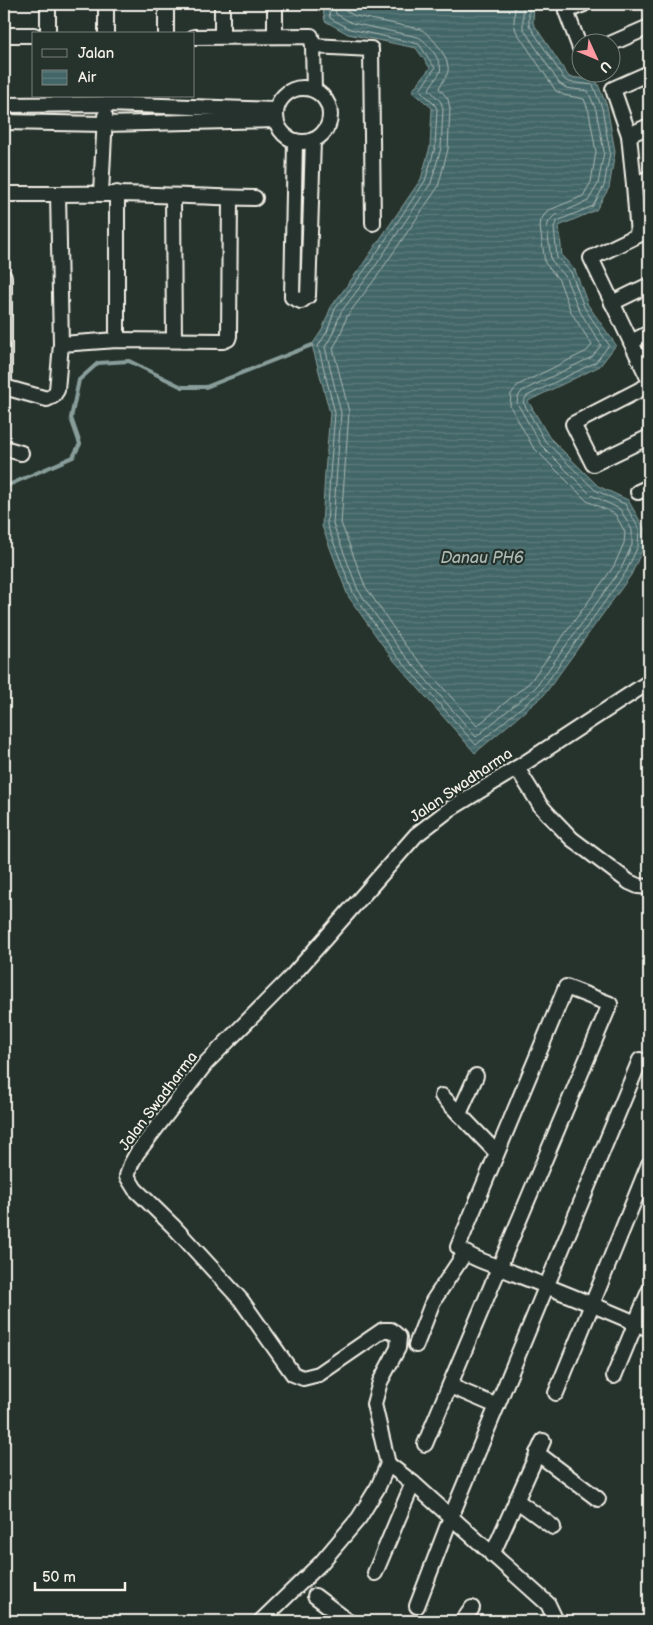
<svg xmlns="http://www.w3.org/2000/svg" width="653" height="1625" viewBox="0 0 653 1625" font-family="'Balsamiq Sans',sans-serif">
  <defs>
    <pattern id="water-rules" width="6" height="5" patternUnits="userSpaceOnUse" patternTransform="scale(1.25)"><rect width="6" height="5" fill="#426667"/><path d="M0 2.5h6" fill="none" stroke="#5e7c7d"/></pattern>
  </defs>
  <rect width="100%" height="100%" fill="#26332d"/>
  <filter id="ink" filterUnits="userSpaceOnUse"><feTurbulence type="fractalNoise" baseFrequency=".02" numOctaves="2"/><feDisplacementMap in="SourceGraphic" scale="10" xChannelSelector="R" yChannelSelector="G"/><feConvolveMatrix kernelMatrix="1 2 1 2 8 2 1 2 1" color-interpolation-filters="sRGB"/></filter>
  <g filter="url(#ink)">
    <path fill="url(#water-rules)" stroke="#899e9b" d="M322,4H534L533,23L569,77L596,80L607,106L615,152L609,188L596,210L559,226L562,256L575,270L588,305L616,345L600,366L528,401L549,437L598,486L628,500L644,528L643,548L631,575L544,695L475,753L391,657L348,596L322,526L325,473L330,413L312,345L322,330L331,307L363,264L421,179L430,147L432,108L412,91L430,68L416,48L348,34L325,21Z"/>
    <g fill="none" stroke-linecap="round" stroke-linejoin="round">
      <g stroke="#adb9b4" stroke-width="1">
        <path d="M328,4L330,18L350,29L419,44L435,68L420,90L435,105L437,109L435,148L425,181L367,267L335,309L327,332L318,346L335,413L330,474L327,525L353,593L395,654L476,745L540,692L626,572L638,546L639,529L625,504L595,490L545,441L523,402L527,396L596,362L609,345L584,307L571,272L557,258L554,227L557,221L593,206L604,186L610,152L602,108L593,85L569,82L565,80L529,25V4"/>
        <path d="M334,4L336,14L352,23L418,37C426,40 444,63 440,72C437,78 432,83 429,89L441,102L443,109L441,148L431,183L372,271L341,312L332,335L325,347L341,413L333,524L358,590L400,650L476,737L536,687L621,569L632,545V530L620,509L591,495L541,445L517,403L518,397L522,391L592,357L601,345L579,310L565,276L551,260L547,227L549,221L554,216L588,201L598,184L604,152L596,110L588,91L566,88L559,83L523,28V4"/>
        <path d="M341,4L343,9L355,16L420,29C431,34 450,58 448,71C447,77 442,82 439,88L448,99L450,109L448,149L438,187L378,275L347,316L339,338L333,348L349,412L341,523L365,586L405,645L477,726L530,682L614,566L624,543L625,532L615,514L587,501L533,447L510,406L511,394L518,385L587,351L592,345L571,312L559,280L545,263L540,227L541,220L547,211L583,196L591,182L596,152L589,112L584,99L564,95L556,91L516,31L514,23L515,4"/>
      </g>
      <path stroke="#899e9b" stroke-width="4" d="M4,487L73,457L80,444L71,418L79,380L98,363L129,361L182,387H206L312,345"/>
      <g stroke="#f4f1e8" stroke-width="18">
        <g id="street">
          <path d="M48,4V34"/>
          <path d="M275,4V35"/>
          <path d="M106,34V4"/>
          <path d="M166,34V4"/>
          <path d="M4,35H34"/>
          <path d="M222,36V4"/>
          <path d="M194,37L311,36L313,46L314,90"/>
          <path d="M610,44L649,27"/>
          <path d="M313,46L371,49L373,223"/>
          <path d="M580,48L566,11L584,4"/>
          <path d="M649,73L613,89L629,135L649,126"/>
          <circle cx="303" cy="115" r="27"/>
          <path d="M4,105L106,104L276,110"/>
          <path d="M4,122L104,124L276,120"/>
          <path d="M629,135L634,185"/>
          <path d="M295,141L292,297L301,301L308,296L313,140"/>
          <path d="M101,193L105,116"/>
          <path d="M4,194H58"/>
          <path d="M173,196L174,340"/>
          <path d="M649,230L591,258L649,380"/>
          <path d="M638,235L634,185L649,178"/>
          <path d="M4,277V387"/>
          <path d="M612,303L649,285"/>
          <path d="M117,340V193"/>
          <path d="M631,342L649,333"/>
          <path d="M61,344L117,340L223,341L228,339L229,336L230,198"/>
          <path d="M649,385L573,424L593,464L649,437"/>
          <path d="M4,387L47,399L53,396L57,390L61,344L58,194C124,192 189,197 255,198"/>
          <path d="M4,448L21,453"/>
          <path d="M638,492L649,487"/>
          <path d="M517,768L540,805L549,815L572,839L629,882L638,886L649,887"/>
          <path d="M442,1096L496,1152"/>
          <path d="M459,1114L476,1076"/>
          <path d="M416,1345L433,1301L465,1253"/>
          <path d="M614,1376L649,1291"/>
          <path d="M450,1386L497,1406"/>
          <path d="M556,1393L649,1164"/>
          <path d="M425,1444L610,1004L566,987L458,1247C472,1260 495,1265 513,1273C559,1291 605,1309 649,1329"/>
          <path d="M537,1453L598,1499"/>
          <path d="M388,1464L413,1483L548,1604L556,1621"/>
          <path d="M516,1500L553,1527"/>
          <path d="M492,1555L543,1441"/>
          <path d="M375,1573L413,1483"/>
          <path d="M315,1596L348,1621"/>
          <path d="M417,1606L451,1517L640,1060"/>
          <path d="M261,1621L321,1563L359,1518L378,1487L388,1464L374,1404L380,1382L398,1348L399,1337L391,1330H383L319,1374L303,1378L293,1374L241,1300L174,1227L135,1189L127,1176L131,1164L137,1153L206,1063L292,976L416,835L450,809L517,768L649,682"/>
          <path d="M463,1621L472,1608"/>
        </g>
      </g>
      <use href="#street" stroke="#26332d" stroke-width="14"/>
    </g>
  </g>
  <g text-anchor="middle" stroke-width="4.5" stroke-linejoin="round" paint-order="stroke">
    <g font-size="15" fill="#f4f1e8" stroke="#26332d">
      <text transform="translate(461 785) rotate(-34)" y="5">Jalan Swadharma</text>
      <text transform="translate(158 1101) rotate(-53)" y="5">Jalan Swadharma</text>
    </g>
    <g font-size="16" font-style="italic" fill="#adb9b4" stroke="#26332d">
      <text x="482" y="563">Danau PH6</text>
    </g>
  </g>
  <rect width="653" height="1625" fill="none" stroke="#26332d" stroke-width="20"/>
  <rect x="10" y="10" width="633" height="1605" fill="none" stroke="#f4f1e8" stroke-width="2" filter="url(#ink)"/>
  <rect x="32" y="32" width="162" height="65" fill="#26332d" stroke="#787f78"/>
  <rect x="42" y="49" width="25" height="8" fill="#26332d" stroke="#787f78"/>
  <text x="78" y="58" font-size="15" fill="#f4f1e8">Jalan</text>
  <rect x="42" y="70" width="25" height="15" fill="url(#water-rules)" stroke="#787f78"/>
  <text x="78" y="82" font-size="15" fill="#f4f1e8">Air</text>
  <g transform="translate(596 58) rotate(134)"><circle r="24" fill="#26332d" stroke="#787f78"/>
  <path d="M0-4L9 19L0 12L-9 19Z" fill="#ff9aa2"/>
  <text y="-8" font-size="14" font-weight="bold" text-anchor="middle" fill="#f4f1e8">U</text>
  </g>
  <path d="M35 1582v8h90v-8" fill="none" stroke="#f4f1e8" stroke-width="2.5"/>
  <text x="42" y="1582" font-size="15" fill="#f4f1e8" stroke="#26332d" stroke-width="4" paint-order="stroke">50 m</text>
</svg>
